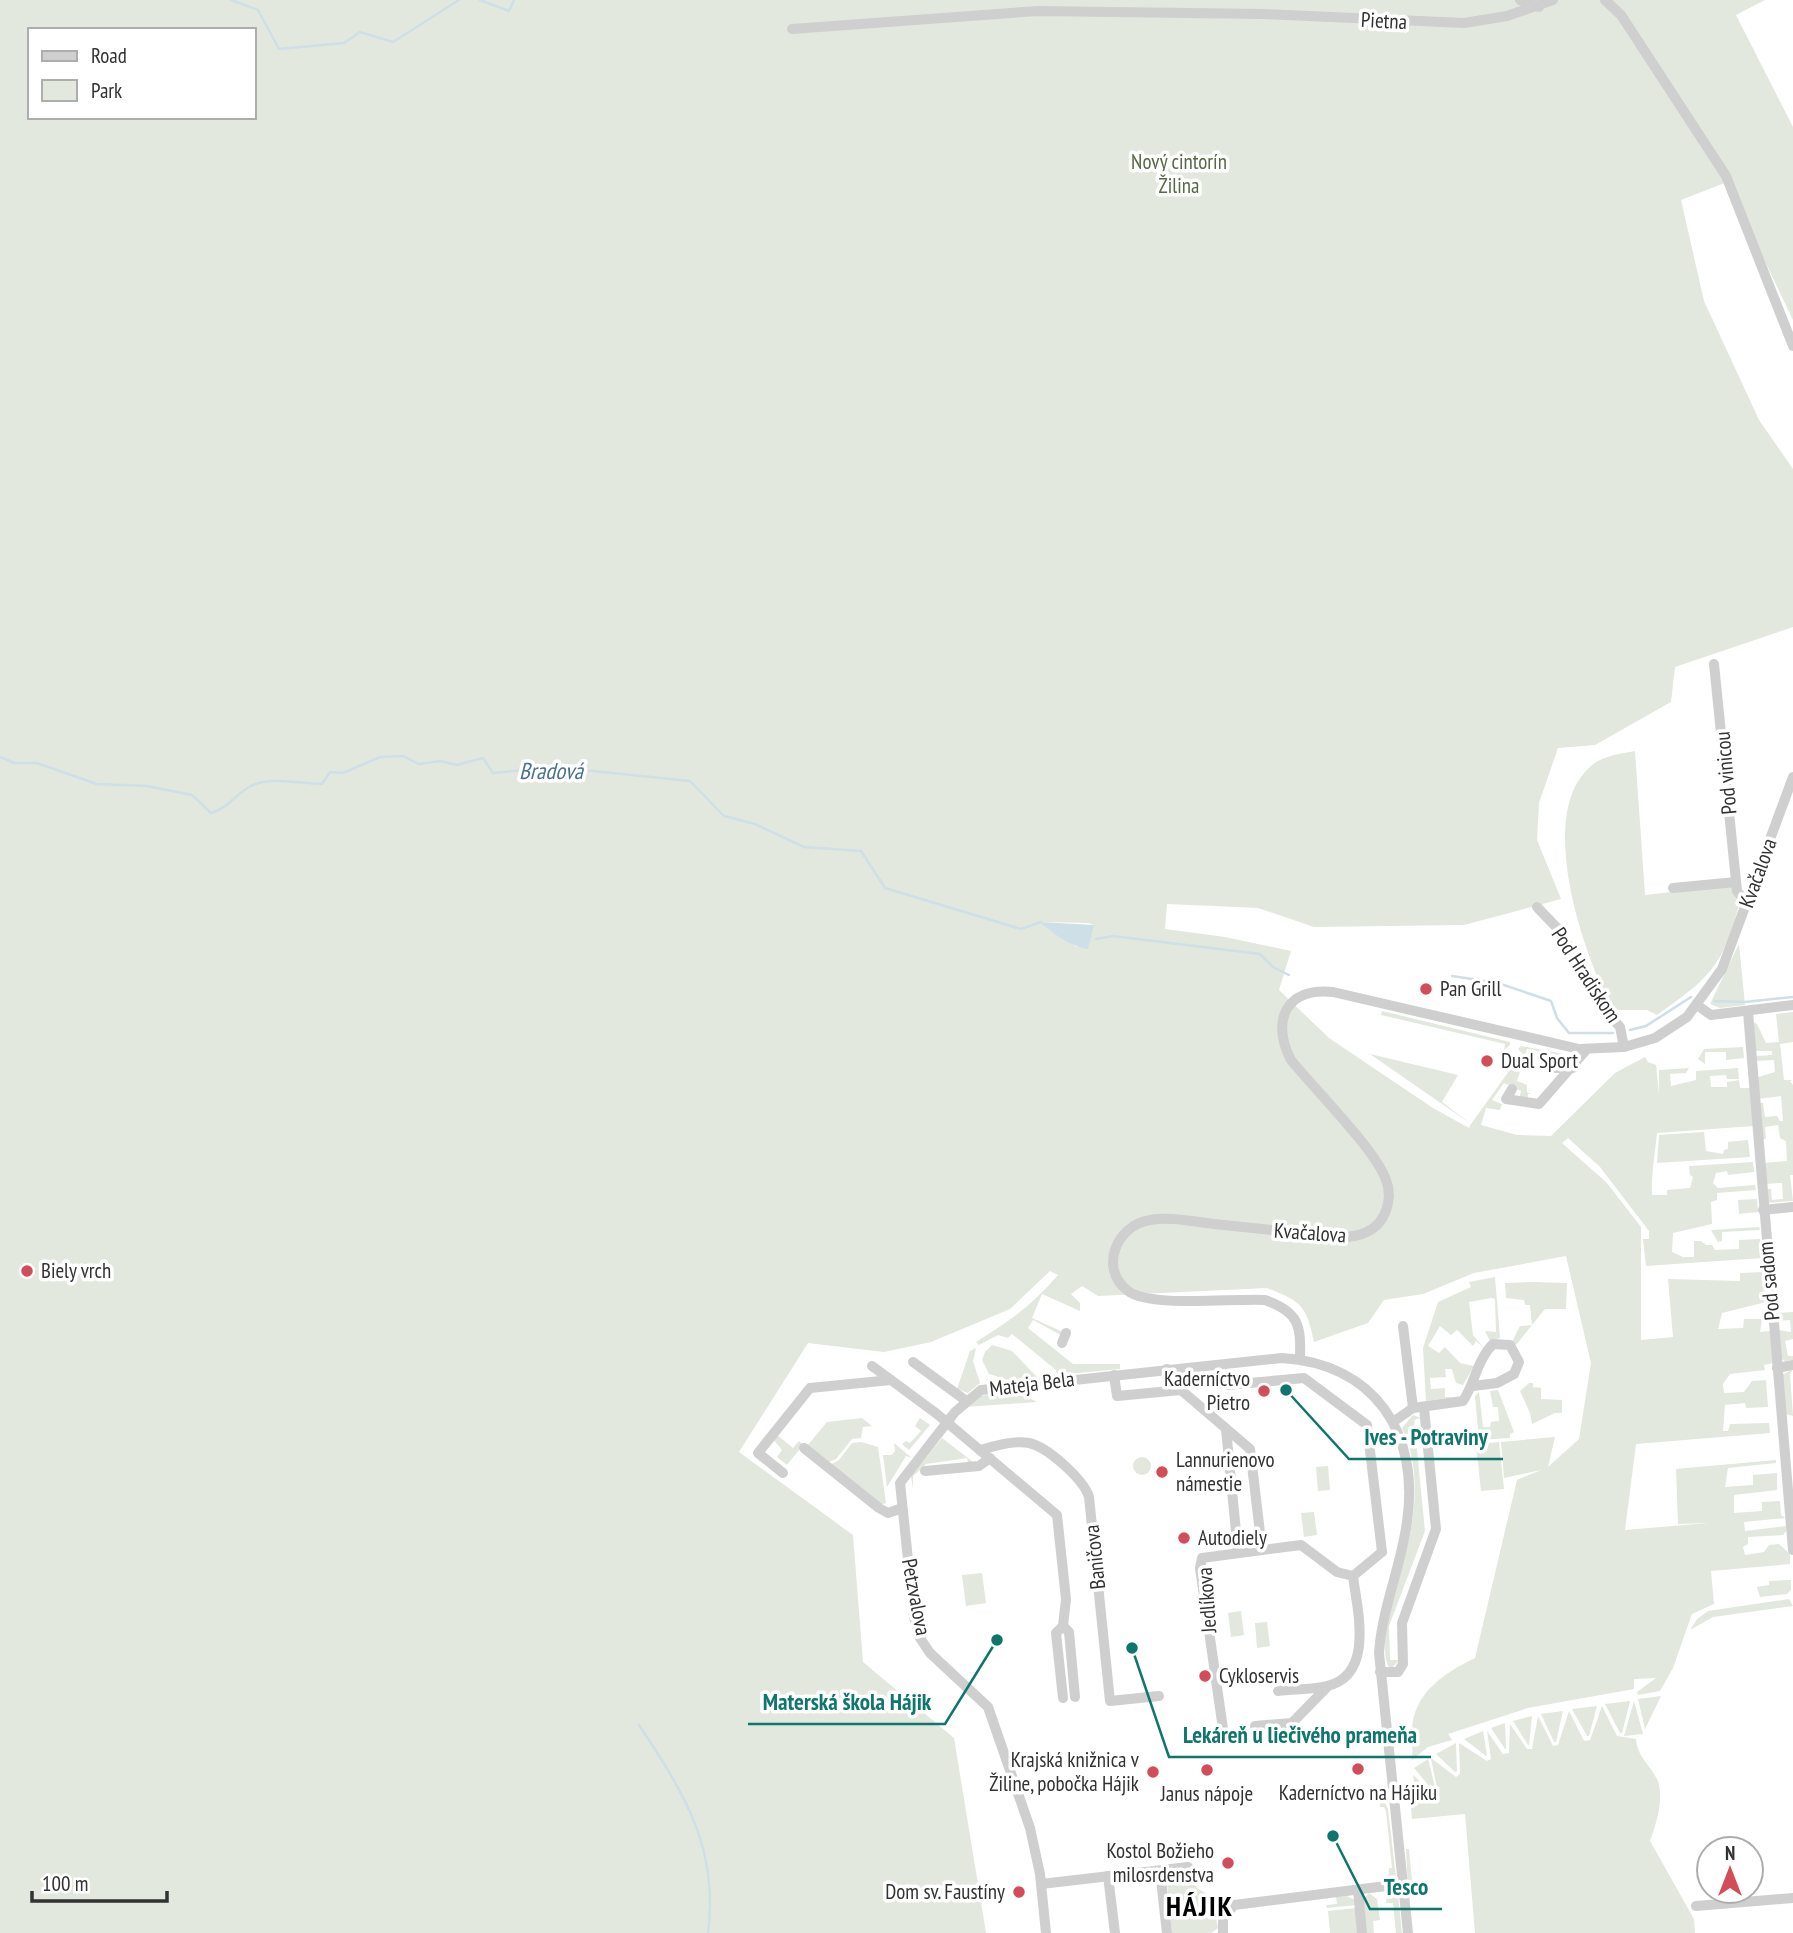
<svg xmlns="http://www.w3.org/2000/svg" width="1793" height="1933" viewBox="0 0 1793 1933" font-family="'PT Sans Narrow',sans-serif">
  <rect width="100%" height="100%" fill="#fff"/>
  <g fill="#e2e8dd" fill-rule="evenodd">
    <path d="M0,0H1765L1736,15L1793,127V320L1727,182L1681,200L1704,301L1759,420L1793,469V627L1675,667L1671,702L1595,745L1558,748L1539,803L1537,840L1561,899L1464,925L1314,927L1258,908L1167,904L1165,929L1225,937L1291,951L1279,990L1329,1038L1433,1108L1469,1128L1471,1124L1351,1041L1370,1054L1458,1075L1442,1102L1471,1124L1522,1053L1518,1049L1521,1046L1564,1054V1057L1527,1049L1517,1081L1527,1085V1092L1531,1094H1528V1100L1519,1099L1521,1091L1504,1083L1492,1100L1502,1104L1500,1110L1486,1108L1481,1125L1517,1135L1551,1136L1615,1073L1645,1057L1648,1062L1656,1065L1659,1094V1070L1689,1068L1686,1073L1670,1074L1671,1086L1696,1080V1071L1738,1068L1739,1079H1727L1726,1075L1710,1076L1711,1087H1727V1082L1739,1080L1740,1088H1750L1753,1126L1657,1133C1655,1154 1651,1174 1652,1195H1667V1190L1690,1188L1693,1177L1690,1175L1689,1166L1753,1162L1754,1172L1728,1175L1727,1171L1716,1173L1713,1183L1718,1188L1755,1185L1756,1190L1717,1193V1200L1711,1202L1712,1224L1673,1233L1672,1252L1683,1257H1694V1241H1701L1706,1245H1712L1715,1250L1739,1249V1240L1760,1239L1762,1258L1646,1266L1643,1239H1649V1231L1600,1167L1568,1138L1562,1143L1607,1183L1641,1227V1340L1673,1337L1668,1279L1740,1281V1273L1763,1272L1766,1302L1722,1313L1718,1329L1743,1328L1744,1319H1762L1760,1332L1770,1331L1773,1363L1764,1365L1765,1370L1730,1374L1723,1384L1724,1393L1744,1392L1752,1381L1766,1380L1768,1407L1746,1408L1745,1403L1725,1405L1723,1431H1728L1730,1424L1769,1423L1770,1433L1636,1444L1625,1530L1708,1523L1678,1524L1676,1469L1776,1460V1463L1728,1468L1725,1487L1753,1485V1475L1777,1473V1490L1734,1495V1513L1762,1511V1502L1780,1501L1781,1515L1785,1518L1744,1522L1745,1531L1786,1526V1531L1783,1535L1748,1537V1544L1743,1547L1745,1555L1764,1552L1769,1545L1779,1544L1790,1554V1564L1711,1571L1714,1604L1692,1614L1673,1668L1660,1691L1638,1695L1637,1692L1656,1678L1634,1679V1689L1528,1708L1448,1734L1452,1740L1428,1747L1412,1760C1413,1750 1412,1741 1412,1731C1413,1693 1444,1673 1475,1658L1517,1480L1541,1470L1504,1478L1501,1442L1555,1437L1548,1467L1579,1439L1591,1363L1566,1256L1474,1273L1423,1294L1384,1300L1368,1323L1314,1342C1307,1307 1302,1301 1267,1288L1098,1296L1082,1286L1071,1294L1080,1303V1311L1042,1294L1032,1318L1063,1332L1061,1335L1033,1320L1028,1328L1073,1364H1120V1369L1057,1375L1056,1370L1012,1334L1008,1338L998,1335L979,1345L976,1342C1012,1319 1029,1308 1058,1275L1050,1271L1010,1309L931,1342L884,1352L808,1343L739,1452L853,1535L863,1662L954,1738L986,1933H0ZM30,30H254V117H30ZM1041,922L1088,923L1094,925L1077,947C1064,937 1051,935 1041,922Z"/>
    <path d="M1635,751L1645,895L1731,885L1739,905C1723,967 1708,979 1657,1015L1647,1010H1613C1584,957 1535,815 1590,767C1601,756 1620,754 1635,751Z"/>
    <path d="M1739,944L1745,1005L1720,1008L1710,1004Z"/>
    <path d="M1382,1011L1510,1042V1045L1504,1050L1505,1044L1381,1015Z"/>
    <path d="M1793,1012V1042L1780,1044L1784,1080H1793L1790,1081L1793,1085V1175H1790L1793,1201L1766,1203L1765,1189H1771L1772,1200L1783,1199L1782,1183L1765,1184L1763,1163L1787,1161L1786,1141L1780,1138L1778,1125L1765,1127L1766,1139H1761L1758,1103H1763L1765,1117L1777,1116L1780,1121H1783L1781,1096L1757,1099L1755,1078L1775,1072L1774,1060L1755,1061L1754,1056L1772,1055V1051H1754L1751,1021L1757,1024L1766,1043L1779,1042L1776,1014Z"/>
    <path d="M1743,1047L1744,1058L1726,1060V1052H1705V1064L1698,1059L1704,1049Z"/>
    <path d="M1704,1132L1706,1151L1723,1154L1724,1150L1728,1149V1142L1748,1140L1750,1157L1657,1163L1659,1135Z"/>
    <path d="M1757,1199L1758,1212L1739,1214L1738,1200Z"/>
    <path d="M1759,1227L1760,1230L1722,1232V1241L1718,1242L1711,1230Z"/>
    <path d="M1495,1277L1500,1338L1490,1341L1485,1331L1496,1332L1495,1299L1491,1298L1469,1302L1473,1335L1484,1348L1476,1341L1473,1346L1457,1330L1451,1335L1440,1326L1428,1346L1439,1353L1445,1347L1460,1363L1474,1366L1463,1385L1456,1383L1452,1369H1445L1446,1377L1430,1378L1431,1389L1445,1388V1397H1455L1426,1401L1423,1348L1438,1302L1471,1287L1469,1282Z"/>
    <path d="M1535,1282L1567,1283L1566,1309H1545L1516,1345L1512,1342L1520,1326L1532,1325L1530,1305H1525L1524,1300L1506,1298L1505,1283Z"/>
    <path d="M1793,1312V1339L1785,1341L1788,1356H1793V1360L1785,1361L1780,1358L1778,1330L1791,1332L1790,1320L1777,1321V1313Z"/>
    <path d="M992,1345L1012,1351L1037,1377L1009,1380L989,1374L982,1360L985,1352Z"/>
    <path d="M976,1348L973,1361L980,1383L968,1393L957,1389L970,1351Z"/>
    <path d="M1793,1369L1790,1374L1793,1416L1785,1414L1782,1375Z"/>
    <path d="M1529,1383H1533V1387L1541,1388V1399L1562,1400V1413H1555L1532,1424L1530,1413L1520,1391Z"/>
    <path d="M1498,1390L1514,1432L1510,1434V1438L1479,1440L1475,1396L1479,1392L1483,1427H1490L1491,1422L1499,1421L1498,1407H1493L1490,1391Z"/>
    <path d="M996,1393H1020L1037,1402L965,1407L981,1396Z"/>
    <path d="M1413,1415L1421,1418L1414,1420L1425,1531L1389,1626L1390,1660H1399L1393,1667H1389C1374,1645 1407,1558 1411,1529C1417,1495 1417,1459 1402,1428Z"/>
    <path d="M862,1418L872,1426L863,1427L861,1438L852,1439L836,1459L829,1462L807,1446L827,1422Z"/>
    <path d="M920,1418L930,1425L909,1450L902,1444L906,1441L910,1443L921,1431L915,1426Z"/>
    <path d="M776,1434L793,1448L799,1441L803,1445L787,1465L777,1457L782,1450L772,1438Z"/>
    <path d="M942,1438L973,1462L968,1463L967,1458L926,1464L913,1476V1489L911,1476Z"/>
    <path d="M861,1442L878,1447L886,1503L880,1505L830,1465L839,1460L852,1443Z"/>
    <path d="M1499,1442L1504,1489L1481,1491L1476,1444Z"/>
    <path d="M894,1443L912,1458L906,1456L887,1487L883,1455H892L895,1451Z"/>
    <circle cx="1142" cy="1466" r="9"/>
    <path d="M1328,1466L1330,1490L1318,1491L1316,1467Z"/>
    <path d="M1314,1512L1317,1535L1304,1537L1301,1513Z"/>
    <path d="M982,1573L986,1603L966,1606L962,1575Z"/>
    <path d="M1791,1580V1590L1787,1594L1760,1597L1757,1587L1769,1585V1581Z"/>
    <path d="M1789,1599L1793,1606L1713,1617L1690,1630L1697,1619L1708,1611Z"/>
    <path d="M1241,1611L1244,1635L1231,1637L1228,1613Z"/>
    <path d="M1267,1622L1270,1646L1257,1648L1255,1623Z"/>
    <path d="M1661,1696L1645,1729L1638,1699Z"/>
    <path d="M1630,1701L1622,1733H1620L1605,1704Z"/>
    <path d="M1634,1701L1643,1734L1624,1736Z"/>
    <path d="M1597,1706L1589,1736H1587L1572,1709Z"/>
    <path d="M1602,1706L1617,1736L1636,1739C1637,1756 1650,1765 1657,1779C1665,1798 1656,1824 1650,1841L1694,1919L1695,1933H1475L1465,1814L1412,1819L1411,1808L1418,1805L1413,1775L1439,1799L1431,1758L1456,1777L1460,1774L1459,1743L1487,1761L1491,1759L1487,1731L1503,1754L1509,1753L1510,1724L1527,1749H1532L1538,1716L1553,1746L1558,1745L1569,1711L1584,1741L1590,1740Z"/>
    <path d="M1563,1711L1556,1742H1554L1541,1714Z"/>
    <path d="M1532,1716L1529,1745H1528L1513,1721Z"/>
    <path d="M1505,1723L1506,1749H1505L1491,1728Z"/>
    <path d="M1483,1731L1487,1755L1486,1756L1464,1739Z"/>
    <path d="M1456,1743L1457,1771L1455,1772L1436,1754Z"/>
    <path d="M1428,1759L1436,1791L1434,1792L1414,1768Z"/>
    <path d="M1379,1795H1382L1388,1809L1396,1877L1389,1882V1868H1392L1386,1811L1384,1807H1380Z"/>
    <path d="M1406,1849H1409L1413,1891L1408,1889Z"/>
    <path d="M1190,1871L1197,1888L1224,1905L1216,1918L1218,1928L1211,1933H1172L1167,1884L1178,1872Z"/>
    <path d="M1392,1890L1398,1895L1402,1933H1396L1393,1903H1386L1387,1892Z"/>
    <path d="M1369,1893L1377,1899L1380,1920L1373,1921L1374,1933H1366L1362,1901Z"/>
    <path d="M1347,1896L1355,1900L1356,1905L1327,1908L1326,1905L1337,1904L1336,1897Z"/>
    <path d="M1356,1908L1359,1933H1330L1328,1911Z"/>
  </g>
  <path fill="#cedfe8" d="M1040,922L1094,925L1088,949C1074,948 1049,932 1040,922Z"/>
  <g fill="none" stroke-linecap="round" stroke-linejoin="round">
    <g stroke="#cedfe8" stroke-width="2.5">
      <path d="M231,0L258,10L279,49L344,43L360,32L393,42L459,0"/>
      <path d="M480,0L509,11L514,0"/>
      <path d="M0,757L14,763H37L97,784L147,786L192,795L211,813C229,808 235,794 251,786C271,776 301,784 322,784L330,772L343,773L380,757L403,756L419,764L440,761L457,765L483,758L493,773L554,767L690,781L724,816L755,824L804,847L861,851L885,888L1021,929L1041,922"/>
      <path d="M1096,939L1113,936L1260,954L1273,967L1289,975"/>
      <path d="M1452,976L1498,983L1551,1001L1557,1018L1569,1033H1613"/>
      <path d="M1714,1001L1745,1002L1793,997"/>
      <path d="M1630,1030L1646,1026L1691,997"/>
      <path d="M639,1725C684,1793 719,1848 708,1933"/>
    </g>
    <g stroke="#cfcfcf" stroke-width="10">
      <path d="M1520,0L1539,7"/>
      <path d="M1605,0L1621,15L1726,176L1793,346"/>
      <path d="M792,29L1038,11L1263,14L1464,23L1507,16L1553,0"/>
      <path d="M1714,664L1737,891L1747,904"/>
      <path d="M1673,888L1736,882"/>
      <path d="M1537,907L1559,930L1611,1017L1620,1027L1624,1047"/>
      <path d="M1697,1005L1711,1015L1793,1005"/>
      <path d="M1748,1012L1793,1550"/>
      <path d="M1555,1068H1573"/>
      <path d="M1512,1089L1506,1099L1539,1104L1587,1049"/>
      <path d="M1763,1210L1793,1207"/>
      <path d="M1403,1326L1413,1408"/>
      <path d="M1062,1343L1066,1333"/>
      <path d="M1300,1359C1301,1325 1299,1312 1265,1300C1233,1298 1151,1308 1128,1291C1098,1268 1117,1225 1150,1220C1170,1216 1194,1222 1214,1224C1256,1228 1299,1233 1341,1237C1358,1237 1374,1233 1383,1217C1389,1206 1391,1192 1386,1180C1375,1149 1315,1090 1291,1060C1271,1022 1285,987 1333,992L1579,1049L1624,1047L1655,1038L1687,1017L1722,969L1793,777"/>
      <path d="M913,1362L965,1400"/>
      <path d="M872,1366L891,1380"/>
      <path d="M1777,1368L1793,1365"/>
      <path d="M1167,1369L1181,1390L1250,1449L1262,1549"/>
      <path d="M1114,1375L1117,1396L1181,1390"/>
      <path d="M1228,1385L1304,1378L1367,1425L1382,1552"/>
      <path d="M1393,1422L1413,1408L1463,1401C1475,1383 1477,1360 1493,1344L1510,1345L1519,1362L1514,1374L1497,1383L1473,1386"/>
      <path d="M1226,1429L1238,1552"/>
      <path d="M804,1448L879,1508L888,1513L902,1508"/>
      <path d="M980,1450C995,1446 1014,1440 1029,1443C1048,1447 1084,1480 1089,1497L1110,1701L1159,1696"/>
      <path d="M925,1471L979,1466L990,1458"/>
      <path d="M783,1473L758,1453L810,1388L891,1380L937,1414L1057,1515L1066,1599L1063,1626L1069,1632L1075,1697"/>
      <path d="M1353,1576L1382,1552"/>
      <path d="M1380,1672H1398L1403,1664L1402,1623L1436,1529L1424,1408"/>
      <path d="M1063,1698L1056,1633L1063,1626"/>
      <path d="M1255,1726L1292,1723L1328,1686"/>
      <path d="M1195,1741L1224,1736L1200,1568L1202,1558L1301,1545L1337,1572L1353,1576C1357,1609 1375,1675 1327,1686C1312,1690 1294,1689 1278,1691"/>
      <path d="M1160,1871L1167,1933"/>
      <path d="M1108,1876L1115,1933"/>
      <path d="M1041,1884L1188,1867"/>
      <path d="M1358,1890L1362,1933"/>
      <path d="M1696,1906L1793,1898"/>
      <path d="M1046,1933L1040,1874L1030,1828L988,1707L930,1653L920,1638L914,1617L900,1483L955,1412L981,1390L1282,1358C1375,1364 1420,1433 1407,1522C1401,1567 1382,1608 1379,1653L1408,1933"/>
      <path d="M1223,1933V1919L1234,1905L1402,1884"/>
    </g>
  </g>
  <g fill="#d24c59" stroke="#fff" stroke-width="2.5">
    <circle cx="1426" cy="989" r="7"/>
    <circle cx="1487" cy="1061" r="7"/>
    <circle cx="27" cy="1271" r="7"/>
    <circle cx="1264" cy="1391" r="7"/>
    <circle cx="1162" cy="1472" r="7"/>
    <circle cx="1184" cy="1538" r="7"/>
    <circle cx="1205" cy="1676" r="7"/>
    <circle cx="1358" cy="1769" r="7"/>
    <circle cx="1207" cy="1770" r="7"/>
    <circle cx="1153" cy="1772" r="7"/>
    <circle cx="1228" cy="1863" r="7"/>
    <circle cx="1019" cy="1892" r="7"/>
  </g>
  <g text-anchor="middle" stroke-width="7" stroke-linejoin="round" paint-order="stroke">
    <g font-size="21" fill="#323232" stroke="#fff">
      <text transform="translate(1384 21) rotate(3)" y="7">Pietna</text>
      <text transform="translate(1726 773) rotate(-95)" y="7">Pod vinicou</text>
      <text transform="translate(1758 873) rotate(-70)" y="7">Kvačalova</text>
      <text transform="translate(1586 975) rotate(57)" y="7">Pod Hradiskom</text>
      <text transform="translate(1310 1233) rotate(4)" y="7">Kvačalova</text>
      <text transform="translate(1769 1281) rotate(-95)" y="7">Pod sadom</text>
      <text transform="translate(1032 1384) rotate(-7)" y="7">Mateja Bela</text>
      <text transform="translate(1095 1557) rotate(-96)" y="7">Baničova</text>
      <text transform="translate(916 1597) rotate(79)" y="7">Petzvalova</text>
      <text transform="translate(1207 1600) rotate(-94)" y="7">Jedlíkova</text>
    </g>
    <g font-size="21" fill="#566944" stroke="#fff">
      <text x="1179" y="169">Nový cintorín<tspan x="1179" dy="24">Žilina</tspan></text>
    </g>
    <g font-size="21" fill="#323232" stroke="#fff" text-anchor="start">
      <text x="1440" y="996">Pan Grill</text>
      <text x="1501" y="1068">Dual Sport</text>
      <text x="41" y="1278">Biely vrch</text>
      <text x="1250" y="1386" text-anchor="end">Kaderníctvo<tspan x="1250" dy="24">Pietro</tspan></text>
      <text x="1176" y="1467">Lannurienovo<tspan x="1176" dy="24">námestie</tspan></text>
      <text x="1198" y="1545">Autodiely</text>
      <text x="1219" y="1683">Cykloservis</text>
      <text x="1139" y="1767" text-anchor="end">Krajská knižnica v<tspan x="1139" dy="24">Žiline, pobočka Hájik</tspan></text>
      <text x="1358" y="1800" text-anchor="middle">Kaderníctvo na Hájiku</text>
      <text x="1207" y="1801" text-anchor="middle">Janus nápoje</text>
      <text x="1214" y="1858" text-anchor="end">Kostol Božieho<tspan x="1214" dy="24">milosrdenstva</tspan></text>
      <text x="1005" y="1899" text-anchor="end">Dom sv. Faustíny</text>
    </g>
    <g font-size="23" font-style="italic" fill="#49738c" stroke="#fff">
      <text x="551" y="779">Bradová</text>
    </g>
    <g font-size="28" font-weight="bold" letter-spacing="2" fill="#000" stroke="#fff">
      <text x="1200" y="1916">HÁJIK</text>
    </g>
  </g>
  <path fill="none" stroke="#0f766e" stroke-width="2.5" d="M1286 1390L1349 1459H1503M997 1640L945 1724H748M1132 1648L1169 1757H1431M1333 1836L1370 1909H1442"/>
  <g fill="#0f766e" stroke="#fff" stroke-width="2.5">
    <circle cx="1286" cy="1390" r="7"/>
    <circle cx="997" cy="1640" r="7"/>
    <circle cx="1132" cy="1648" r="7"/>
    <circle cx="1333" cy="1836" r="7"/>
  </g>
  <g font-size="23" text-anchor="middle" font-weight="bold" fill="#0f766e" stroke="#fff" stroke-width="7" stroke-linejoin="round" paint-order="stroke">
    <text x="1426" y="1445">Ives - Potraviny</text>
    <text x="847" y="1710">Materská škola Hájik</text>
    <text x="1300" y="1743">Lekáreň u liečivého prameňa</text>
    <text x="1406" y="1895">Tesco</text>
  </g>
  <rect x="28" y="28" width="228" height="91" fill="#ffffff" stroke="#adadad" stroke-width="2"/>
  <rect x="42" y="51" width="35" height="10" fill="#cfcfcf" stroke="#adadad" stroke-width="2"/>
  <text x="91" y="63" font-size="21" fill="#323232">Road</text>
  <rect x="42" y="80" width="35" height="21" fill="#e2e8dd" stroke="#adadad" stroke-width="2"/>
  <text x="91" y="98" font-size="21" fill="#323232">Park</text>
  <g transform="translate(1730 1870)"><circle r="33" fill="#ffffff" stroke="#adadad" stroke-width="2"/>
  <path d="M0-5L12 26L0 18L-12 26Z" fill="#d24c59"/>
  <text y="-10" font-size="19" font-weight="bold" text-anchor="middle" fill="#323232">N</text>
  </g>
  <path d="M32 1891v10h135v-10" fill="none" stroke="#323232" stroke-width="3.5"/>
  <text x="42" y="1891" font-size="21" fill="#323232" stroke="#ffffff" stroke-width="5" paint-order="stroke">100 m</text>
</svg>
